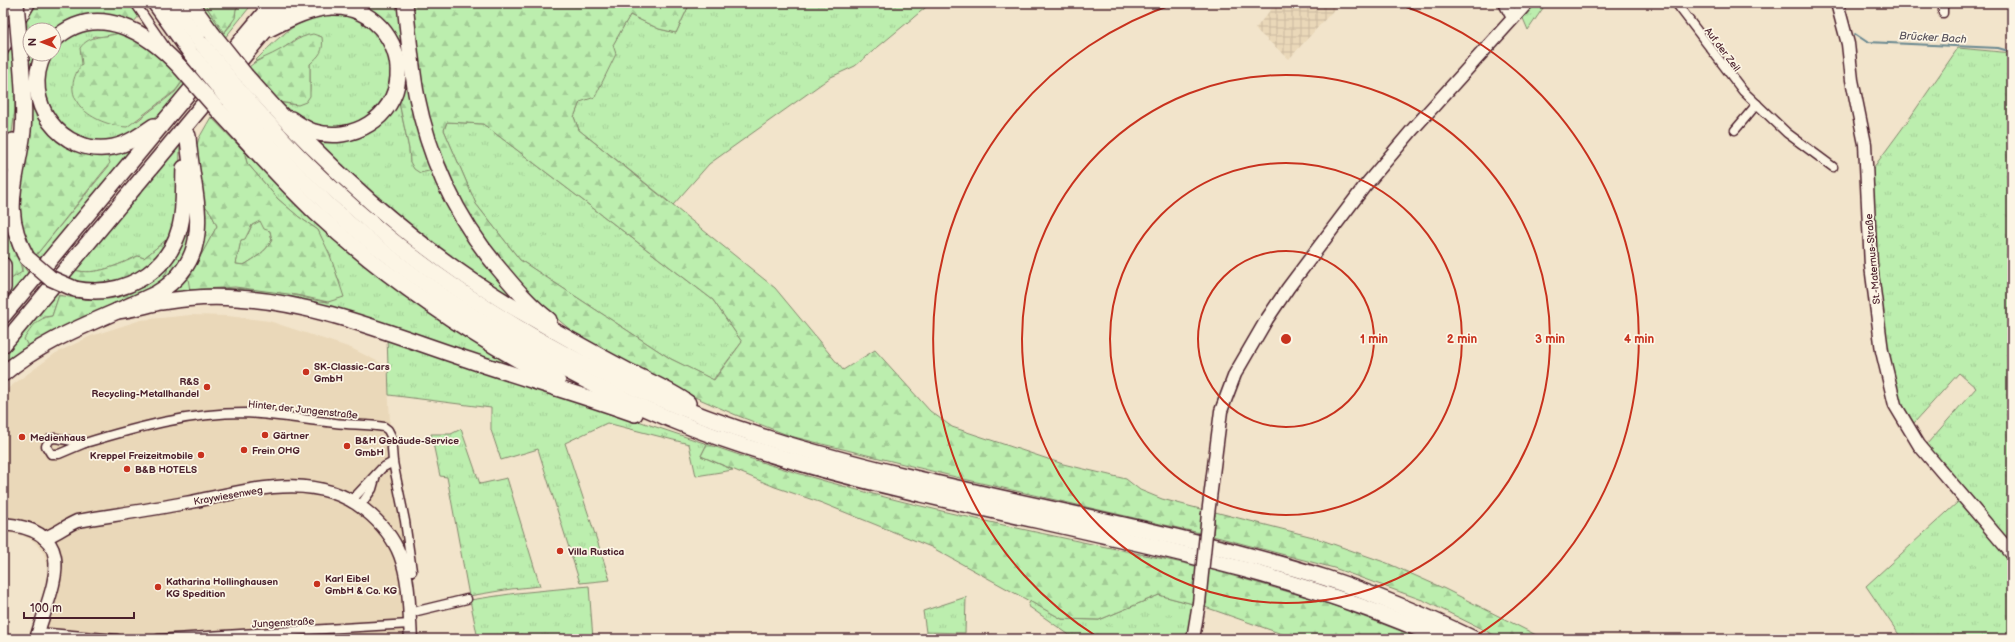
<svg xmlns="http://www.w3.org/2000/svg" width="2015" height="642" viewBox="0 0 2015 642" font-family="'Balsamiq Sans',sans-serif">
  <defs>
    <pattern id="industrial-grid" width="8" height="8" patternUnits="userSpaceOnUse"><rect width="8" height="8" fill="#ead8b9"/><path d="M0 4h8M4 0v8" fill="none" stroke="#cab99f"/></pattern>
    <pattern id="grass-tufts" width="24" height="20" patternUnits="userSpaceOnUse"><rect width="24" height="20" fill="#bceeae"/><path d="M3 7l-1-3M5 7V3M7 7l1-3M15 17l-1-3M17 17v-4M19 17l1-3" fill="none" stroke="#a3cc96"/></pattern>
    <pattern id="forest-firs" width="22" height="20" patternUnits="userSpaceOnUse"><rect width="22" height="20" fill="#bceeae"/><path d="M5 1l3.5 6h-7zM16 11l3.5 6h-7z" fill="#a3cc96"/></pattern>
  </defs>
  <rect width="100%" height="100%" fill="#f2e4cb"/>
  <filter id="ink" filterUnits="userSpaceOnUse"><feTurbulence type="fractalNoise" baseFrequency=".025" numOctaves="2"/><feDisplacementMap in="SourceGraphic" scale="8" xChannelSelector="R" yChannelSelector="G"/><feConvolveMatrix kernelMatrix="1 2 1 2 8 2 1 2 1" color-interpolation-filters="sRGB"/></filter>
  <g filter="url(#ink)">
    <path fill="#ead8b9" d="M190,315L228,316L269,321L351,348L387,366L390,421L387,439L403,522L414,639H29L46,591L48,570L44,554L34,541L21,535L3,532V392L56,353L91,336L141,320Z"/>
    <path fill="url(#industrial-grid)" d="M1276,3H1340L1289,59L1255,29Z"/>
    <g fill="url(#grass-tufts)" stroke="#83866c">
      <path d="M198,3H204L224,33L231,25L236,9L241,3H253L224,39Z"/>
      <path d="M690,3H931L855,66L831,77L709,164L673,205L579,130L574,117L580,102L630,15L659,29L676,33Z"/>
      <path d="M1533,3H1541L1543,8L1528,30L1522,16Z"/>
      <path d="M339,12C347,15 355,17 362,20C374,26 382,39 386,50C388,55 391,60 392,65C400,103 356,135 321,126C305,123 292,112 279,102C317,111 309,92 310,64L319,55L299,37L278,52L253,63C280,36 299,15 339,12Z"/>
      <path d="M88,26L130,31L102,37L94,36L82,57L83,64L76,73L137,121L175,92L183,81L187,85C168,109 143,131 114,140C81,151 46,119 44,86C43,75 47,65 51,54H54C54,39 77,32 88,26Z"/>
      <path d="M1958,48L2012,53V639H1902L1866,586L1958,502L1920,452L1976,388L1959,373L1914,423L1898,397L1872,265L1868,175L1907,122Z"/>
      <path d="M397,93L409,149L410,162L432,166L539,317L428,242L309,138L349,137Z"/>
      <path d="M447,122L483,124L713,300L742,342L713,380L671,359L520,260L476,204L444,130Z"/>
      <path d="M144,138L38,263L33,259L108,167L106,151Z"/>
      <path d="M180,141L179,198L172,235L144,258L138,256C118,265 96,276 74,270Z"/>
      <path d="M244,151C292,197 339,245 392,285C436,318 481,347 529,374L299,301L156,298L179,280L202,202L211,213L217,226L194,269L216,289C242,287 268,290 294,295C305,297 316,301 328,302L334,299L340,283L318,230L299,217L278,199L247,163Z"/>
      <path d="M188,201L195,218L182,262L159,285L167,271V264Z"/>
      <path d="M260,221L270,231L272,240C266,252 255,258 244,265L236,264L241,240L248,234L252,225Z"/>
      <path d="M22,264L29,274L8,300L4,297L7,287V273L22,272Z"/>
      <path d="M54,291L59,295L52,316L44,317L29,348L3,367V357Z"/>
      <path d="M387,337L707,444L701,456L733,470L696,476L689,444L607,423L565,443L610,580L580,583L538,449L501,460L491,430V408L389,395Z"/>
      <path d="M461,429L480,484L507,478L540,586L511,589L469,596L447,477L440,476L431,434H451Z"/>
      <path d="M589,586L593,639H478L470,600L517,593Z"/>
      <path d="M1159,595L1193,604L1188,639H1075L1028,606L1030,601L1062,619L1099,620Z"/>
      <path d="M966,597L965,633L926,632L923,611Z"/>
    </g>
    <g fill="url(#forest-firs)" stroke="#83866c" fill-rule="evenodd">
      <path d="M37,3H130L139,16L133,23L112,16L103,15L54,34V30H30V54H40L47,124L106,151L110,163L33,259L16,224L23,26Z"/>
      <path d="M204,3H241L236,9L235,18L224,33Z"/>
      <path d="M335,3H400L432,166L429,171L420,173L414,169L410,162L409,149L397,93L395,40Z"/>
      <path d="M410,3H690L676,33L659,29L630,15L613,45L616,54L595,97L580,102L574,117L579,130L775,288L843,370L875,350L930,411L952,427L1063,464L1126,479L1140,490L1162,499L1204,510L1200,533L968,480L790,436L736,415L658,381L573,332L529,295L510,275L463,208L436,149L422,93ZM447,122L483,124L713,300L742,342L714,380L671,359L520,260L476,204L444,130Z"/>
      <path d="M119,33C144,33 167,64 183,81L175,91L127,127C93,125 55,99 82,64L80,48C90,34 104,38 119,33Z"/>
      <path d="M313,34L322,37C324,51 320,55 310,64V96L306,102L298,105L279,102L248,68C256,60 267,57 276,52C290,45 297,37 313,34Z"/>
      <path d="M14,45L15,109L12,133L3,156V62Z"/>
      <path d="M211,117L244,151L247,163L278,199L299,217L318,230L330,255L344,297L328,302L296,295L235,287L190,290L188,279L217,226L211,213L202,202L195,152L199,138ZM260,221L264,229L270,231L272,240C266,252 255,258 244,265L236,264L241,240L245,239L252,225Z"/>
      <path d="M3,176L7,178C1,201 3,223 12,246C15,255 21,261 22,272L8,281L3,252Z"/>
      <path d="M172,235L165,248L141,273L102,286L62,281L74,270C96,276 118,265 138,256L144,258Z"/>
      <path d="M167,264V271L159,285L29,348L24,339C32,327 37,318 52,316L59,295C108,305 132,301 167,264Z"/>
      <path d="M707,444C866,500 1032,531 1197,566L1193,604L1159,595L1099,620L1062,619L931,547L822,503L775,487L701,456Z"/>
      <path d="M1215,512L1313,537L1387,563L1445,589L1544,639H1502L1425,601L1334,568L1213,536Z"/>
      <path d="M1209,569L1327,603L1422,639H1296L1205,607Z"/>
    </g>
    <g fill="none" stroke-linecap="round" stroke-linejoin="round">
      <path stroke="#688790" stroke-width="2" d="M1855,34L1867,42L1998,48L2012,52"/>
      <g stroke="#4a1f2b" stroke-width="11">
        <g id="street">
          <path d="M135,3L166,48"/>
          <path d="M1676,3L1743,91L1787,133L1833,167"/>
          <path d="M1943,3V13"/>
          <path d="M1735,130L1757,104"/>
          <path d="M55,438L85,443L59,454H51L46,446L50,439Z"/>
          <path d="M85,443C138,427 189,413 245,413C275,414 305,420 335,423C351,425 368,424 384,427L388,430L391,436L393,462L405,521L412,571"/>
          <path d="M352,500L382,468L393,462"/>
          <path d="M360,506L372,489L376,475"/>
          <path d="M409,613L467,599"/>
          <path d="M38,632L117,639"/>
          <path d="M158,639L410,624"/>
        </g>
      </g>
      <g stroke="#4a1f2b" stroke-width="15">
        <g id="secondary">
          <path d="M1505,3L1513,18"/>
          <path d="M1837,3L1848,44L1852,80L1865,144L1871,266L1882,351L1895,405L1919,445L2012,554"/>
          <path d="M3,48L29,3"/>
          <path d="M1208,514L1221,411L1235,374L1267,319L1288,288L1364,187L1413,129L1527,3"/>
          <path d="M3,524C85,531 50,590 36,639"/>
          <path d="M44,538C57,534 65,526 77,521C113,515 149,510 185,503C245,492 313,468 365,510C380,522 393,537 400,555C410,581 409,611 411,639"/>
          <path d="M1193,639L1199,603"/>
        </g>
      </g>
      <g stroke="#4a1f2b" stroke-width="18">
        <g id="highway">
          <path d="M155,3L192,55"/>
          <path d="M172,3L202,44"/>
          <path d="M190,3L211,32"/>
          <path d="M405,3C408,33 411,64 416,93C429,158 457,220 500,270C515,288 530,306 549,320"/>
          <path d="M269,29C289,19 310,8 332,7C370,5 401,40 398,77C395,118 352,143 314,132C306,129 298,124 291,119"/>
          <path d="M54,40C97,0 149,33 181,68"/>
          <path d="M44,54C20,101 61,157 113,147C128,144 141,135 154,126"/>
          <path d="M21,61C23,84 25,108 23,131C17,181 0,209 27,258"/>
          <path d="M221,65L273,3"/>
          <path d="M246,76C321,163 414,247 513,307C549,328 586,349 624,369C645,380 669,389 688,403"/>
          <path d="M236,87C267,122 298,157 332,188C456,304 606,388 767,438C951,496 1143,520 1326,578C1377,595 1426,616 1474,639"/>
          <path d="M227,98C266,143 306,186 351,225C446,307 554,371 670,419C742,449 828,472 904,490C1085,534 1271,562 1442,639"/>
          <path d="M218,110C250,144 281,180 316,213C389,281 470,335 558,382"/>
          <path d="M3,166L13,141"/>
          <path d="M3,265V288"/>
          <path d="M75,289C121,298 168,274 180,227C185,207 183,188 184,168"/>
          <path d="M117,311C132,310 146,305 161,302C185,298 211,296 236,298C313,302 388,333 460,357C518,377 577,393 635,414"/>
          <path d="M3,316L203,75"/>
          <path d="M3,345L288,3"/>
          <path d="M3,374C49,335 104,319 157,293C221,254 191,195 188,136"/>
        </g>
      </g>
      <use href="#street" stroke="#fcf5e5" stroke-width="8"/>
      <use href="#secondary" stroke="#fcf5e5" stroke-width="12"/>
      <use href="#highway" stroke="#fcf5e5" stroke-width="15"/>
      <path stroke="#4a1f2b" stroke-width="2" stroke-dasharray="6 3" stroke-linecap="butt" d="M3,11L8,3"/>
      <g stroke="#4a1f2b" stroke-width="15" stroke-linecap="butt">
        <path id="secondary-bridge" d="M1199,603L1208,514"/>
      </g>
      <g stroke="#4a1f2b" stroke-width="18" stroke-linecap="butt">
        <g id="highway-bridge">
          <path d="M16,3L21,61"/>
          <path d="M211,32L246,76"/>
          <path d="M202,44L236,87"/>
          <path d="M192,55L227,98"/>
          <path d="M181,68L218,110"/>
          <path d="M27,258L50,278L75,289"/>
        </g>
      </g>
      <use href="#secondary-bridge" stroke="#fcf5e5" stroke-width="12"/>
      <use href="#highway-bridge" stroke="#fcf5e5" stroke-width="15"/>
    </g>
  </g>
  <g fill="none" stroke="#c8321e" stroke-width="2">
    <circle cx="1286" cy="339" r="88"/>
    <circle cx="1286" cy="339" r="176"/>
    <circle cx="1286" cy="339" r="264"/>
    <path d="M1099 638A353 353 0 0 1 1177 3M1395 3A353 353 0 0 1 1473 638"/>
  </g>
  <g fill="#c8321e" stroke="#fcf5e5" stroke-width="1.5">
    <circle cx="306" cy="372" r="4"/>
    <circle cx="207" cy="387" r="4"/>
    <circle cx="265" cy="435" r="4"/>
    <circle cx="22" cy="437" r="4"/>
    <circle cx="347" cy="446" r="4"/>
    <circle cx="244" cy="450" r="4"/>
    <circle cx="201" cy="455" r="4"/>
    <circle cx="127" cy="469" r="4"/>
    <circle cx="560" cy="551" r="4"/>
    <circle cx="317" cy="584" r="4"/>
    <circle cx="158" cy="587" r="4"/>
  </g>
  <g text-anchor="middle" stroke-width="3.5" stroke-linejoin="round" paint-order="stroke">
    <g font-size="10" fill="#4a1f2b" stroke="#fcf5e5">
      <text transform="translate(1723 49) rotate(53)" y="4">Auf der Zeil</text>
      <text transform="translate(1872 259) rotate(-95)" y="4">St.-Maternus-Straße</text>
      <text transform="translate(303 409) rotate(6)" y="4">Hinter der Jungenstraße</text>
      <text transform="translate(228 495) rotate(-10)" y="4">Kraywiesenweg</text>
      <text transform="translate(283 622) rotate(-3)" y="4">Jungenstraße</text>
    </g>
    <g font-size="10" font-weight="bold" fill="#4a1f2b" stroke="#fcf5e5" text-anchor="start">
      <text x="314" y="370">SK-Classic-Cars<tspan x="314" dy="12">GmbH</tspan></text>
      <text x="199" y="385" text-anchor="end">R&amp;S<tspan x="199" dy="12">Recycling-Metallhandel</tspan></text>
      <text x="273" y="439">Gärtner</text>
      <text x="30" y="441">Medienhaus</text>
      <text x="355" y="444">B&amp;H Gebäude-Service<tspan x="355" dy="12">GmbH</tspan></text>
      <text x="252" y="454">Frein OHG</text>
      <text x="193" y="459" text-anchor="end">Kreppel Freizeitmobile</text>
      <text x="135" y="473">B&amp;B HOTELS</text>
      <text x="568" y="555">Villa Rustica</text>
      <text x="325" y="582">Karl Eibel<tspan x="325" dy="12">GmbH &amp; Co. KG</tspan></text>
      <text x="166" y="585">Katharina Hollinghausen<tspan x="166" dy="12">KG Spedition</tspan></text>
    </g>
    <g font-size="11" font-style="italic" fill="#59535d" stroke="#fcf5e5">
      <text transform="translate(1933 37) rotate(3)" y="4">Brücker Bach</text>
    </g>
  </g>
  <circle cx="1286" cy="339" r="6" fill="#c8321e" stroke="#fcf5e5" stroke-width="2"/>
  <g font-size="12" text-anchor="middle" font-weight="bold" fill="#c8321e" stroke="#fcf5e5" stroke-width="3.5" stroke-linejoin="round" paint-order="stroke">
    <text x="1374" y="343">1 min</text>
    <text x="1462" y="343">2 min</text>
    <text x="1550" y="343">3 min</text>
    <text x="1639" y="343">4 min</text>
  </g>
  <rect width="2015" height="642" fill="none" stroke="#fcf5e5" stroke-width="16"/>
  <rect x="8" y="8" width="1999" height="626" fill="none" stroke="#4a1f2b" stroke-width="1.5" filter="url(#ink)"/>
  <g transform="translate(42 42) rotate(270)"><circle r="19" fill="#fcf5e5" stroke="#b59f9b"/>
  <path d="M0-3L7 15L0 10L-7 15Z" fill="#c8321e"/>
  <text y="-6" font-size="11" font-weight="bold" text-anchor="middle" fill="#4a1f2b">N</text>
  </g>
  <path d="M24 612v6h110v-6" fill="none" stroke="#4a1f2b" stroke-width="2"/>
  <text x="30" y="612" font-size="12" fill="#4a1f2b" stroke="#fcf5e5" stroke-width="3" paint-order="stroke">100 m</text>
</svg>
